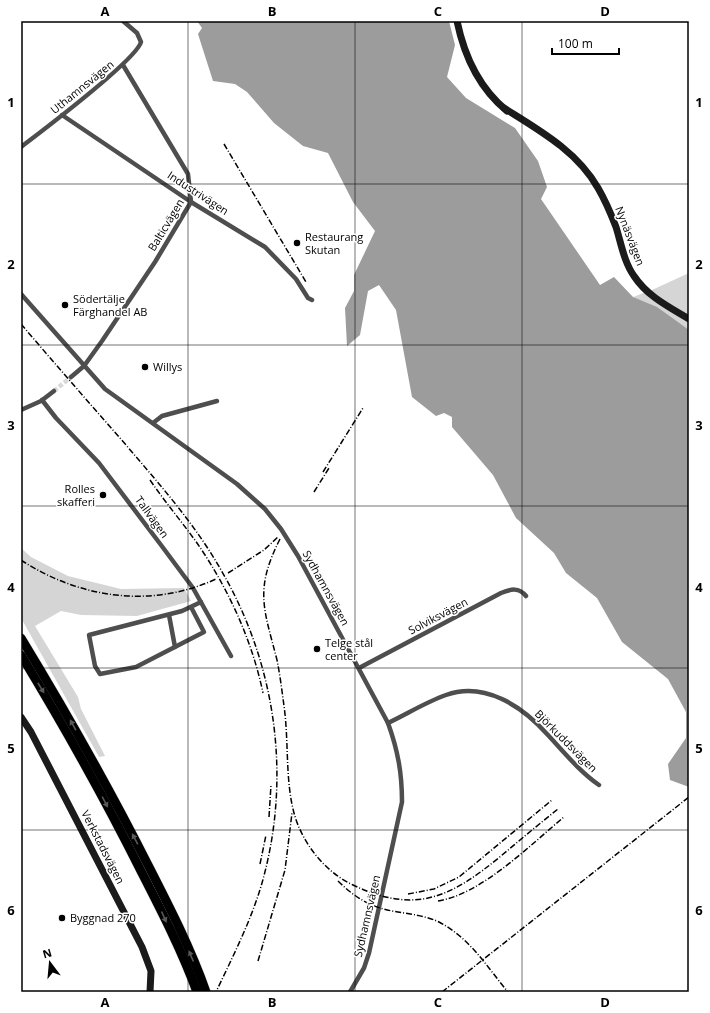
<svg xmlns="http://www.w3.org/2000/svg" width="710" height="1013" viewBox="0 0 710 1013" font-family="'Open Sans',sans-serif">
  <rect width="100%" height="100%" fill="#fff"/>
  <g fill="#d5d5d5">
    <path d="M689,273V330L633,297L654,289Z"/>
    <path d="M21,548L31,557L68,576L121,589L184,588L191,601L137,616L81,615L61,611L35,626L78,697L81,709L105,756L99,757L21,618Z"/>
  </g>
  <path fill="#9c9c9c" d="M197,21H449L455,45L447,77L466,98L515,128L538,161L547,187L541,199L600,285L614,277L633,297L657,307L689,330V787L670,780L668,764L686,738V712L668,679L622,642L597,598L566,573L554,553L516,518L493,475L452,427V417L444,413L436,416L412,397L396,310L379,285L368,291L360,335L347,346L345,308L354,291V275L375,231L353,202L328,153L303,146L274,123L247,92L235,84L213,81L198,34L202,28Z"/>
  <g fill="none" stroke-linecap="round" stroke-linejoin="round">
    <path stroke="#d9d9d9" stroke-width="4.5" stroke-dasharray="4.5 2" stroke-linecap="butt" d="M54,391L71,377"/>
    <g stroke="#dbdbdb" stroke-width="10">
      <g id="highway">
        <path d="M21,638C66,712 109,788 148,865C169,906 191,949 206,992"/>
        <path d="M21,655C64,726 105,799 142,873C162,912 182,951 197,992"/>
      </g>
    </g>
    <g stroke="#4e4e4e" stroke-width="4.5">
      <path d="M62,115L191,202L265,247L296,279L308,298L312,300"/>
      <path d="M21,147C42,131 136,60 141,42L137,33L123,21"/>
      <path d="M21,294L105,389L237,484L265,509L281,529L298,556L388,723C398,751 402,773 402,802L369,953L364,968L350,992"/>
      <path d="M71,377L84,366L102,341L155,262L191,202L188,174L123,65"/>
      <path d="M42,400L56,418L99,463L161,545L193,588L231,656"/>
      <path d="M21,410L41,401L54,391"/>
      <path d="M153,423L162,416L217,401"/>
      <path d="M191,607L204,632L136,667L100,674L95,666L89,635L182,611L201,602"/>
      <path d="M169,615L175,647"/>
      <path d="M359,668L501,593C511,589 519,587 526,596"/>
      <path d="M388,723C407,714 426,702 446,695C484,681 522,706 547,734C564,752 579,771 599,785"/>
    </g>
    <g stroke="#1b1b1b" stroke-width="7">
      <path d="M457,21C464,55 479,88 507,111"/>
      <path d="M504,108C539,130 577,151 598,188C605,200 611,214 616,227C621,243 624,262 634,276C647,296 669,307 689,319"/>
      <path d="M21,717L31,732L142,947L151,971L150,992"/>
    </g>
    <use href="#highway" stroke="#000" stroke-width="9"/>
    <g stroke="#000" stroke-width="1.5" stroke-dasharray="6 2 1 2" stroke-linecap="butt">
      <path d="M224,144L306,282"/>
      <path d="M21,324C56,365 91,405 126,445C160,485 195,524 221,570C276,664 292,777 262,883C251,921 233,956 216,992"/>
      <path d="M323,472L363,408"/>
      <path d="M150,480C165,502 182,522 197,543C228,588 252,640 263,693"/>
      <path d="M314,492L329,468"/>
      <path d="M280,539C254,590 264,609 277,660C280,675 282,691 284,706C289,741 285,779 294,813C302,843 325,872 353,885C416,915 451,897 501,856C520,840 539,824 558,809"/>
      <path d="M21,560C79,598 151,609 216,579"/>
      <path d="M228,573L264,550L278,537"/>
      <path d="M269,817L271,785"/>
      <path d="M260,864L266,835"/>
      <path d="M338,881C350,893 364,903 380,908C399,914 420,913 439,922C470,938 487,967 508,992"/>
      <path d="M408,894L434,889L459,877L552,800"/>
      <path d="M438,901C482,894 530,845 564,817"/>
      <path d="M258,961L285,870L292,813"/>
      <path d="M442,992L689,797"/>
    </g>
  </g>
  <defs><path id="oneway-solid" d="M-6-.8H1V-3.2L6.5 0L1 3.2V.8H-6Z"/></defs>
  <g fill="#595959">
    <use href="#oneway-solid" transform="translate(41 688) rotate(59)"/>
    <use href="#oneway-solid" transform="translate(73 725) rotate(-119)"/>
    <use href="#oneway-solid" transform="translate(105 802) rotate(62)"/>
    <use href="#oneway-solid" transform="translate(135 839) rotate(-118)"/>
    <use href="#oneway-solid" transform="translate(164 917) rotate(66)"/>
    <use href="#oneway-solid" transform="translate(191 956) rotate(-114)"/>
  </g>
  <path fill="none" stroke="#000" stroke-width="1" stroke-opacity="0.55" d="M188,21V992M355,21V992M522,21V992M21,184H689M21,345H689M21,506H689M21,668H689M21,830H689"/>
  <g fill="#000" stroke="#fff" stroke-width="1.5">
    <circle cx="297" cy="243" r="4"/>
    <circle cx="65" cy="305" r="4"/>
    <circle cx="145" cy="367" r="4"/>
    <circle cx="103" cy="495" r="4"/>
    <circle cx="317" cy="649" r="4"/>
    <circle cx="62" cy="918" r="4"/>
  </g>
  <g text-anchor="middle" stroke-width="3" stroke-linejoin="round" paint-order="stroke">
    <g font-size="11" fill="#000" stroke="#fff">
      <text transform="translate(82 87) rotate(-39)" y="4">Uthamnsvägen</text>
      <text transform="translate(198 193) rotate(33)" y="4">Industrivägen</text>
      <text transform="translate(166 225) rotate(-59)" y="4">Balticvägen</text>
      <text transform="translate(630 236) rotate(69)" y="4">Nynäsvägen</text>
      <text transform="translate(152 517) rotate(54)" y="4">Tallvägen</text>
      <text transform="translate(326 588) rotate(61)" y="4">Sydhamnsvägen</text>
      <text transform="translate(438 616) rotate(-28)" y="4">Solviksvägen</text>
      <text transform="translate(566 741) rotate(45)" y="4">Björkuddsvägen</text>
      <text transform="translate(103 847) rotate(63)" y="4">Verkstadsvägen</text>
      <text transform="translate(367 916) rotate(-77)" y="4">Sydhamnsvägen</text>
    </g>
    <g font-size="11" fill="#000" stroke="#fff" text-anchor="start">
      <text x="305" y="241">Restaurang<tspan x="305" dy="13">Skutan</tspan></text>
      <text x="73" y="303">Södertälje<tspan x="73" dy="13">Färghandel AB</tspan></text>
      <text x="153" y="371">Willys</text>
      <text x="95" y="493" text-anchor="end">Rolles<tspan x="95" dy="13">skafferi</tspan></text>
      <text x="325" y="647">Telge stål<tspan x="325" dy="13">center</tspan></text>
      <text x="70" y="922">Byggnad 270</text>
    </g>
  </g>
  <rect width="710" height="1013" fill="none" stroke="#ffffff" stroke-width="44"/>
  <g transform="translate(50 963) rotate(344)" stroke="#ffffff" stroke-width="3" paint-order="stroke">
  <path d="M0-3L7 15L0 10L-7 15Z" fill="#000000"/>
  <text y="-6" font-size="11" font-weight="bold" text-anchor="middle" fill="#000000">N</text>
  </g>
  <path d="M552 48v6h67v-6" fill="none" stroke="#000000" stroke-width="2"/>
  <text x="558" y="48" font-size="12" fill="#000000" stroke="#ffffff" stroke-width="3" paint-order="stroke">100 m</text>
  <rect x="22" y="22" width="666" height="969" fill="none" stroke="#000" stroke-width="1.5"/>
  <g font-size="13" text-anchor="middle" font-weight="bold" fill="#000">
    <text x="105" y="16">A</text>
    <text x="272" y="16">B</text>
    <text x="438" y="16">C</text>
    <text x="605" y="16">D</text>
    <text x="11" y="107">1</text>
    <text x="699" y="107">1</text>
    <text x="11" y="269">2</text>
    <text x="699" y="269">2</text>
    <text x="11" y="430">3</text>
    <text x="699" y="430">3</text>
    <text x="11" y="592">4</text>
    <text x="699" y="592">4</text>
    <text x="11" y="753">5</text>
    <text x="699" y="753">5</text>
    <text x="11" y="915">6</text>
    <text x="699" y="915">6</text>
    <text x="105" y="1007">A</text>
    <text x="272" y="1007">B</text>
    <text x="438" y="1007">C</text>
    <text x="605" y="1007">D</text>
  </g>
</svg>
